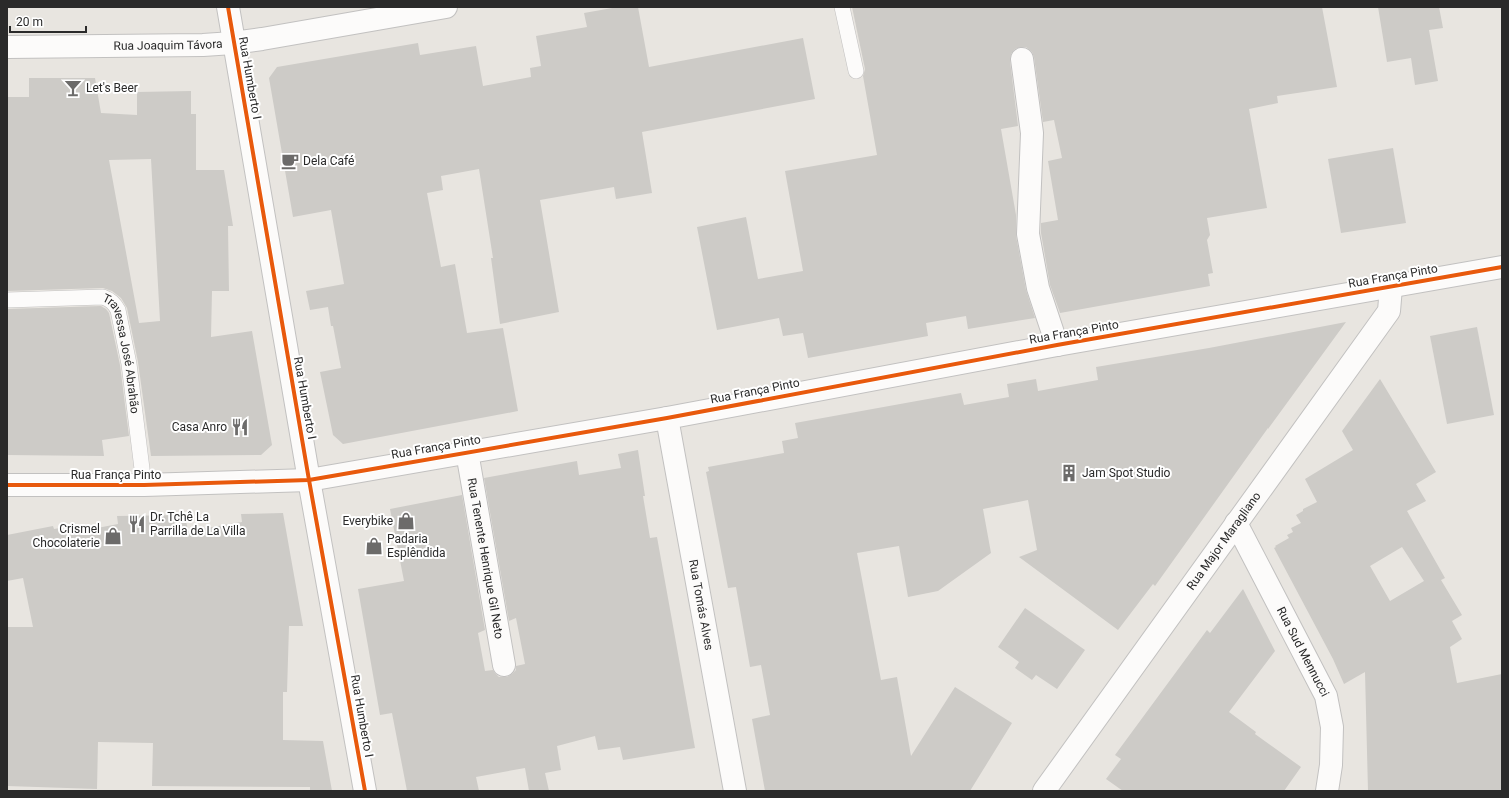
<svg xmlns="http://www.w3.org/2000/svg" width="1509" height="798" viewBox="0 0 1509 798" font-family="Roboto,sans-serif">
  <rect width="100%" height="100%" fill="#e8e5e0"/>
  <g fill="#cdcbc7" fill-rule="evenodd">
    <path d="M618,7H638L649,67L803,38L815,99L642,132L652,193L616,199L614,187L540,200L559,312L500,324L491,258H493L479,169L441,176L443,190L427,193L441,267L455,264L467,333L503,328L518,411L343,444L333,435L320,372L341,368L333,326H331L328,307L310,310L306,291L344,284L331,210L293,217L269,78L277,67L418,43L420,55L476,46L483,86L531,77L530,68L541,66L536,36L587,27L584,13Z"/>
    <path d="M852,7H1322L1337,87L1277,96L1278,103L1249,109L1267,208L1207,218L1210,235L1207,240L1213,273L1208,274L1210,286L1060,313L1050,285L1041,233V223L1058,220L1048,161L1062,158L1054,120L1043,122L1034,57L1032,52L1026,47H1021L1015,49L1011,54L1010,61L1018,126L1001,129L1016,215V236L1026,290L1035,318L968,329L966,316L926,323L928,336L808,358L803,333L783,336L779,318L717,330L697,227L746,217L758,279L803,271L785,171L877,155L863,76L865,69Z"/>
    <path d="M1378,7H1439L1443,28L1429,30L1438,81L1415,85L1411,58L1387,62Z"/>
    <path d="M29,78H95L101,113L137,115V92L191,91V114H196V170H224L233,226H228L229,291H212L211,337L252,331L272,445L261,455L151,456L138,362L127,308L121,298L112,291L103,288L7,291V97H29ZM151,159L160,321L139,323L109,160Z"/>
    <path d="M1393,148L1406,223L1341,233L1328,159Z"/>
    <path d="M101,306L106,309L109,313L120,365L129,436L102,440L104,456L7,455V309Z"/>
    <path d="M1346,322L1268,429V428L1155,586L1153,584L1118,630L1019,557L1037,550L1028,500L983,509L991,553L938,591L908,597L899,546L857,553L881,680L897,677L911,756L955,687L1012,723L970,791H765L752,719L770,715L761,665L750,667L736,587L728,588L706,472L709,471L708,467L784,453L782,441L798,438L795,423L961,393L964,405L1009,397L1007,384L1036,379L1038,391L1098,380L1096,367L1209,348Z"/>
    <path d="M1477,327L1494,415L1447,424L1430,336Z"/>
    <path d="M1380,379L1436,472L1416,484L1426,501L1407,511L1445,578L1441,580L1462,615L1452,621L1462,639L1450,647L1457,683L1502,674V791H1368L1365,672L1344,684L1333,659L1274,548L1276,547L1275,546L1289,538L1287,535L1293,532L1291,528L1301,523L1296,515L1303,511V509L1317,502L1305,479L1353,450L1342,431ZM1402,547L1424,581L1390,601L1370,566Z"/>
    <path d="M638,450L645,496H643L650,538L657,537L695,748L623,760L620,747L598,750L595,736L557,746L561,770L545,773L549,791H529L525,768L476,777L479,791H407L392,713L380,715L358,589L404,581L390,509L462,495L485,630L478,633L485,671L493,670L495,673L499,677H507L512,674L516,670V666L525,664L516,618L509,621L484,478L577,461L579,475L621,468L618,454Z"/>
    <path d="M283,513L303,626H289L287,692H283V740L323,741L332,791H310V787L152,786L153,743L98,742L97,789L7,786V627H33L23,578L7,581V535L53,526L54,529L60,528L61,535L118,524L117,516L185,515L188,531L242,522L241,514Z"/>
    <path d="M1243,589L1275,651L1229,712L1256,732L1255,734L1301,767L1284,791H1123L1106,779L1121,759L1115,755L1207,630L1210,633Z"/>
    <path d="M1025,608L1085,650L1057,689L1036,675L1032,680L1015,668L1019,662L998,647Z"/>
  </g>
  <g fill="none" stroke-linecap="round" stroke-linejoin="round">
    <g stroke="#c2c1c0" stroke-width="16">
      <g id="service">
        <path d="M842,7L856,71"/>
        <path id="s1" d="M7,300L103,297C111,300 114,303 118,310L129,364L144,485"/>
      </g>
    </g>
    <g stroke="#c2c1c0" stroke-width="24">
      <g id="minor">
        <path d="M228,7L309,480L365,791"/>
        <path id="s2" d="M7,47L203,45L233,43L262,39L446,7"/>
        <path d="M1022,59L1032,133L1028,234L1038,288L1057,345"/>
        <path id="s3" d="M667,418L735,791"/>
        <path id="s4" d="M467,452L504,665"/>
        <path d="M7,485H144L309,480L667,418L1057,345L1502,267"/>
        <path id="s5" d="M1236,523L1326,696L1332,727L1331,765L1327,791"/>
        <path id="s6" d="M1044,791L1389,311L1391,287"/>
      </g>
    </g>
    <use href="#service" stroke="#fcfbfa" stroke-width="15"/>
    <use href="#minor" stroke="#fcfbfa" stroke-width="22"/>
    <g stroke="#fff" stroke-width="6">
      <g id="cycleway">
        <path d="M228,7L309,480L365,791"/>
        <path d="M7,485H144L309,480L667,418L1057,345L1502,267"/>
      </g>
    </g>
    <use href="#cycleway" stroke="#e8590c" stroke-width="4"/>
  </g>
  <defs>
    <g id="bar-bare" transform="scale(1.38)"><path d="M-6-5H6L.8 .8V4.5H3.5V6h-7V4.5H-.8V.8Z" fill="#6c6b6a" stroke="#fff" stroke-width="2.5" paint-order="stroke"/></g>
    <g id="cafe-bare" transform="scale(1.38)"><path d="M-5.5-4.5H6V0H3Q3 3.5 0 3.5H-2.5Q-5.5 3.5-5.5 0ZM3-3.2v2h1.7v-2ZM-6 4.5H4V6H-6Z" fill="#6c6b6a" stroke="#fff" stroke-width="2.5" paint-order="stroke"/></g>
    <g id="restaurant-bare" transform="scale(1.38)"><path d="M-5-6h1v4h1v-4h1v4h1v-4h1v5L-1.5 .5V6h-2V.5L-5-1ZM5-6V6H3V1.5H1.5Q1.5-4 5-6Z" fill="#6c6b6a" stroke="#fff" stroke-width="2.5" paint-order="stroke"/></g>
    <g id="building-bare" transform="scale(1.38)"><path d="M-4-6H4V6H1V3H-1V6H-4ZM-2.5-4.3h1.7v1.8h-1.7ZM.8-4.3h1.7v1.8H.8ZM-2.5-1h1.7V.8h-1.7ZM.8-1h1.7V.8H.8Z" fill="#6c6b6a" stroke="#fff" stroke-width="2.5" paint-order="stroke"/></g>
    <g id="shop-bare" transform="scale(1.38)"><path d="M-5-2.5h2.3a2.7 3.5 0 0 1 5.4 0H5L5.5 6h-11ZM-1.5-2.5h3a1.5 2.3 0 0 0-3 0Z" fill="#6c6b6a" stroke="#fff" stroke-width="2.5" paint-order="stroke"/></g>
  </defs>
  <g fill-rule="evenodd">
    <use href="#bar-bare" x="73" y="88"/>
    <use href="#cafe-bare" x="290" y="161"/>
    <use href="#restaurant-bare" x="240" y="427"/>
    <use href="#building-bare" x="1069" y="473"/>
    <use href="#shop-bare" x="406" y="521"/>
    <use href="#restaurant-bare" x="137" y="524"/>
    <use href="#shop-bare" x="113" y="536"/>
    <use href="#shop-bare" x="374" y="546"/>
  </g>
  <g text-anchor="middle" stroke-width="4" stroke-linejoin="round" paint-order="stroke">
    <g font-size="12" fill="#2a2a2a" stroke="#fff">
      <text dy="4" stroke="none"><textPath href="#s2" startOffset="161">Rua Joaquim Távora</textPath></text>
      <text transform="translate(250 78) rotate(80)" y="4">Rua Humberto I</text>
      <text transform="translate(1393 276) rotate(-10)" y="4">Rua França Pinto</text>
      <text transform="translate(1074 332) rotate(-10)" y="4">Rua França Pinto</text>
      <text dy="4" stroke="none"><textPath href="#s1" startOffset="159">Travessa José Abrahão</textPath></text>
      <text transform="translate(755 391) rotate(-11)" y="4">Rua França Pinto</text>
      <text transform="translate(305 398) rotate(80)" y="4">Rua Humberto I</text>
      <text transform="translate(436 447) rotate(-10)" y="4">Rua França Pinto</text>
      <text x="116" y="479">Rua França Pinto</text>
      <text dy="4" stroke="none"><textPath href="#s6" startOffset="308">Rua Major Maragliano</textPath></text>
      <text dy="4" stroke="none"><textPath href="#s4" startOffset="108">Rua Tenente Henrique Gil Neto</textPath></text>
      <text dy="4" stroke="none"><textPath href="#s3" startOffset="190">Rua Tomás Alves</textPath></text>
      <text dy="4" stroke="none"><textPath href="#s5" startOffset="145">Rua Sud Mennucci</textPath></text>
      <text transform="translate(362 716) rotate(80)" y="4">Rua Humberto I</text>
    </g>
    <g font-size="12" fill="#2a2a2a" stroke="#fff" text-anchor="start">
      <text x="86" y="92">Let's Beer</text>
      <text x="303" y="165">Dela Café</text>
      <text x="227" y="431" text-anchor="end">Casa Anro</text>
      <text x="1082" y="477">Jam Spot Studio</text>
      <text x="150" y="521">Dr. Tchê La<tspan x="150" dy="14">Parrilla de La Villa</tspan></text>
      <text x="393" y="525" text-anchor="end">Everybike</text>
      <text x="100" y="533" text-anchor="end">Crismel<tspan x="100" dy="14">Chocolaterie</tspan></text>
      <text x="387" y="543">Padaria<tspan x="387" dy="14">Esplêndida</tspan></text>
    </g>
  </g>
  <rect width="1509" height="798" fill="none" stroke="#2a2a2a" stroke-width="16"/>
  <path d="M10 26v6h76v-6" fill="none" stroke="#2a2a2a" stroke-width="2"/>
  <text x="16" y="26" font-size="12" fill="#2a2a2a" stroke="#ffffff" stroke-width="3" paint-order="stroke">20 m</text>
</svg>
